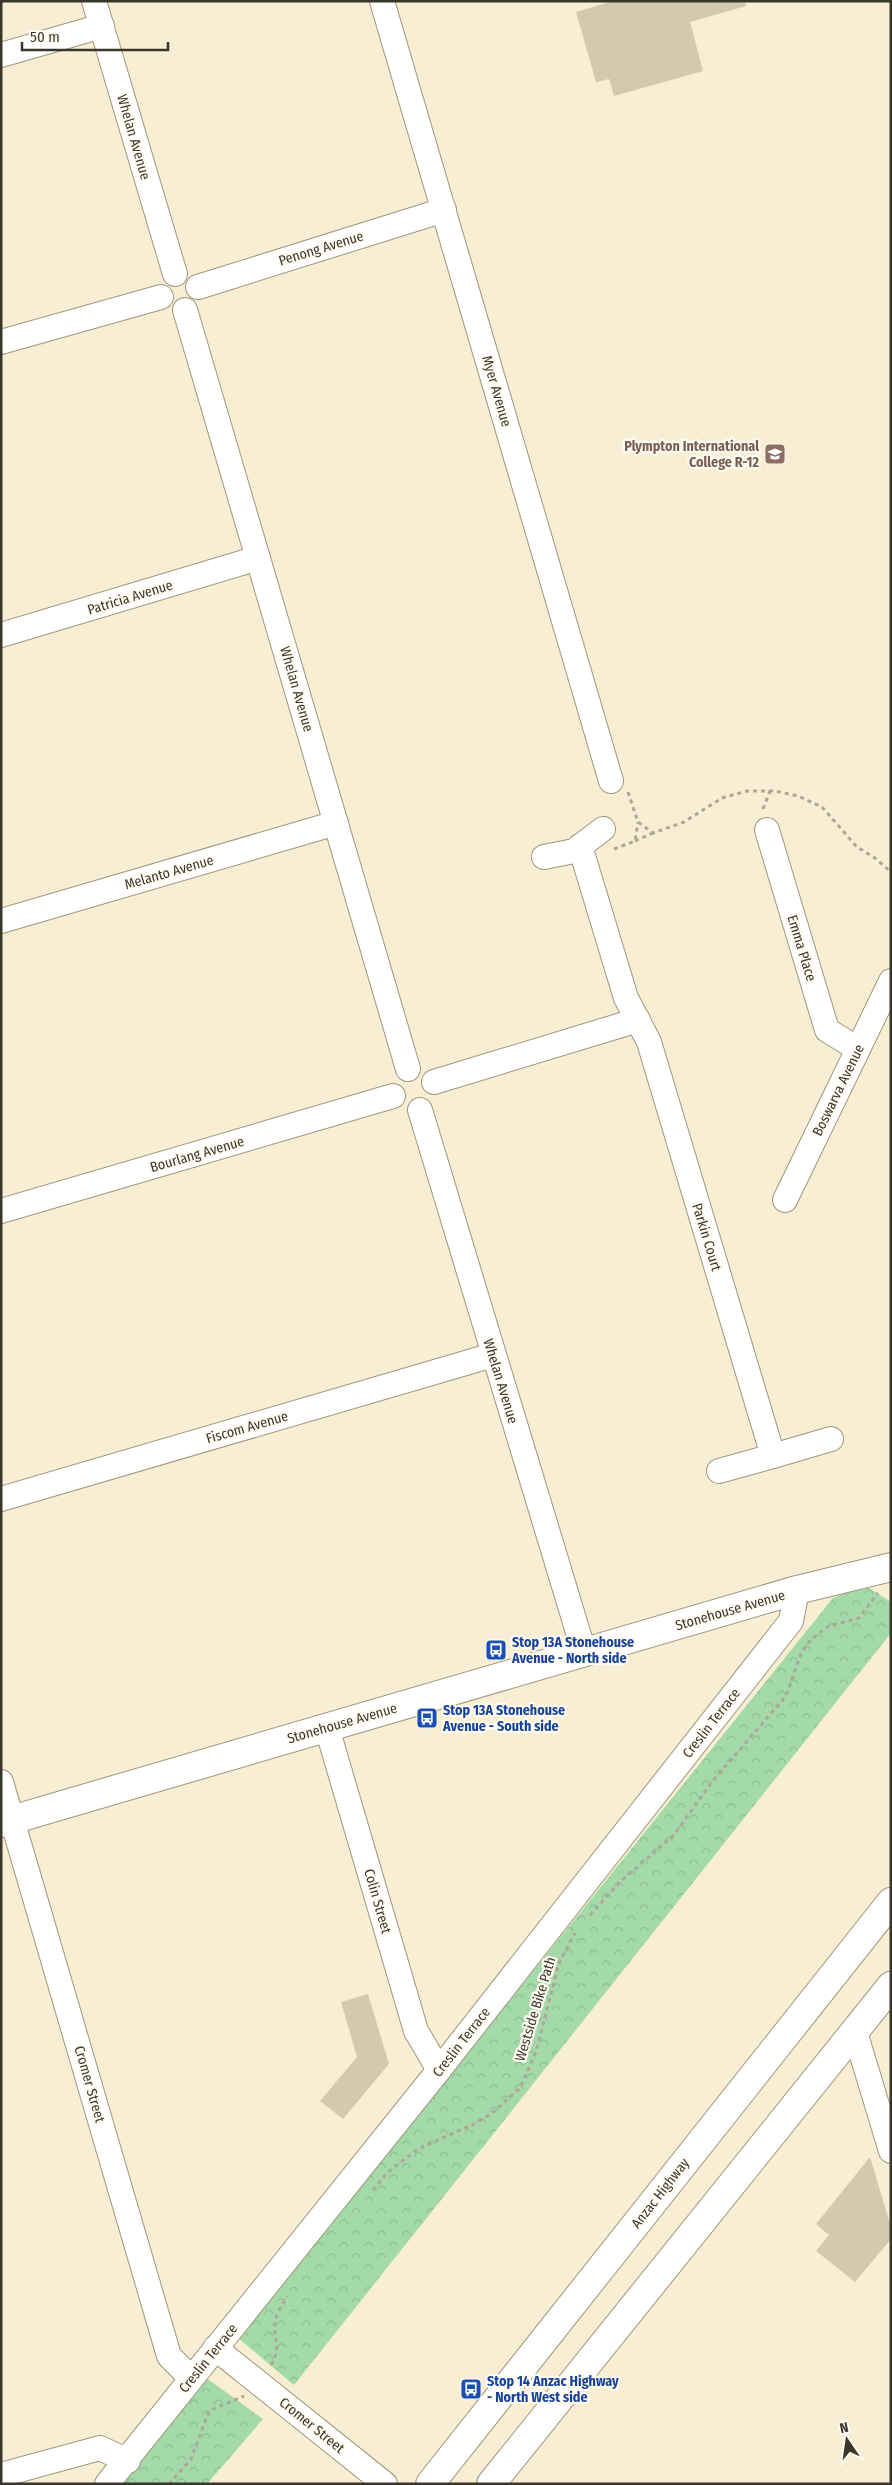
<svg xmlns="http://www.w3.org/2000/svg" width="892" height="2485" viewBox="0 0 892 2485" font-family="'Fira Sans Condensed',sans-serif">
  <defs>
    <pattern id="park-crowns" width="20" height="18" patternUnits="userSpaceOnUse" patternTransform="scale(1.25)"><rect width="20" height="18" fill="#a4daa9"/><path d="M2 6a3 3 0 1 1 6 0M12 15a3 3 0 1 1 6 0" fill="none" stroke="#8ebc92"/></pattern>
  </defs>
  <rect width="100%" height="100%" fill="#f7eed3"/>
  <g fill="url(#park-crowns)">
    <path d="M864,1585L891,1602V1633L294,2385L238,2338L833,1598Z"/>
    <path d="M205,2377L263,2419L207,2484H119Z"/>
  </g>
  <g fill="#d3c9af">
    <path d="M613,1H745L746,6L690,22L703,71L614,96L609,79L596,82L576,12Z"/>
    <path d="M368,1994L389,2064L343,2119L320,2101L357,2057L341,2002Z"/>
    <path d="M870,2157L891,2227V2239L855,2282L816,2251L829,2235L816,2224Z"/>
  </g>
  <g fill="none" stroke-linecap="round" stroke-linejoin="round">
    <g stroke="#9f967d" stroke-width="26">
      <g id="minor">
        <path d="M94,1L175,274"/>
        <path d="M382,1L611,781"/>
        <path d="M1,55L102,26"/>
        <path d="M198,287L444,210"/>
        <path d="M185,310L408,1069"/>
        <path d="M1,342L161,297"/>
        <path d="M1,635L258,558"/>
        <path d="M767,830L827,1030L858,1049"/>
        <path d="M580,846L626,998L649,1042L773,1456L831,1439"/>
        <path d="M544,857L574,851L603,829"/>
        <path d="M1,921L336,823"/>
        <path d="M434,1082L638,1020"/>
        <path d="M420,1110L584,1652"/>
        <path d="M785,1200L891,981"/>
        <path d="M1,1211L393,1096"/>
        <path d="M719,1471L773,1456"/>
        <path d="M1,1499L493,1355"/>
        <path d="M327,1728L416,2031L439,2070"/>
        <path d="M1,1782L169,2356L191,2378"/>
        <path d="M855,2032L891,2151"/>
        <path d="M215,2348L385,2484"/>
        <path d="M1,2475L100,2448L128,2461"/>
        <path d="M107,2484L439,2070L791,1621L797,1590"/>
      </g>
    </g>
    <g stroke="#9f967d" stroke-width="30">
      <path id="tertiary" d="M1,1823L797,1590L891,1567"/>
    </g>
    <g stroke="#9f967d" stroke-width="30">
      <g id="trunk">
        <path d="M430,2484L891,1902"/>
        <path d="M491,2484L891,1986"/>
      </g>
    </g>
    <g stroke="#aea793" stroke-width="3" stroke-dasharray="4 4" stroke-linecap="butt">
      <path d="M628,792L638,822L653,833L684,822L722,798L747,791H775L798,796L822,807L857,847L875,858L891,872"/>
      <path d="M763,809L770,791"/>
      <path d="M635,841L653,833"/>
      <path d="M614,849L635,841L638,822"/>
      <path d="M590,1915L620,1882L674,1835L711,1783L786,1696L801,1654L811,1639L829,1626L859,1618L878,1593"/>
      <path d="M373,2190L388,2172L418,2149L474,2124L491,2114L520,2088L536,2052L559,1963L575,1933"/>
      <path d="M271,2365C283,2347 271,2335 276,2318C278,2310 284,2303 287,2296"/>
      <path d="M169,2484L191,2459L209,2411L244,2396"/>
    </g>
    <use href="#minor" stroke="#fff" stroke-width="24"/>
    <use href="#tertiary" stroke="#fff" stroke-width="28"/>
    <use href="#trunk" stroke="#fff" stroke-width="28"/>
  </g>
  <defs>
    <g id="school-square" transform="scale(1.125)"><rect x="-9" y="-9" width="18" height="18" rx="4" fill="#8d6e63" stroke="#fffbf0"/><path d="M0-5L7-2L0 1L-7-2ZM-4 1L0 2.5L4 1V4Q0 6-4 4Z" fill="#fff"/></g>
    <g id="bus-square" transform="scale(1.125)"><rect x="-9" y="-9" width="18" height="18" rx="4" fill="#1a4fb4" stroke="#fffbf0"/><path d="M-5-6H5V4H4V6H2V4H-2V6H-4V4H-5ZM-3.5-4V0h7V-4ZM-3.5 1.2v1.5H-2V1.2ZM2 1.2v1.5H3.5V1.2Z" fill="#fff"/></g>
  </defs>
  <g fill-rule="evenodd">
    <use href="#school-square" x="775" y="454"/>
    <use href="#bus-square" x="496" y="1650"/>
    <use href="#bus-square" x="427" y="1718"/>
    <use href="#bus-square" x="471" y="2389"/>
  </g>
  <g text-anchor="middle" stroke-width="4.5" stroke-linejoin="round" paint-order="stroke">
    <g font-size="14" fill="#3a362c" stroke="#fffbf0">
      <text transform="translate(134 137) rotate(74)" y="5">Whelan Avenue</text>
      <text transform="translate(321 248) rotate(-17)" y="5">Penong Avenue</text>
      <text transform="translate(497 391) rotate(74)" y="5">Myer Avenue</text>
      <text transform="translate(130 597) rotate(-17)" y="5">Patricia Avenue</text>
      <text transform="translate(297 689) rotate(74)" y="5">Whelan Avenue</text>
      <text transform="translate(169 872) rotate(-16)" y="5">Melanto Avenue</text>
      <text transform="translate(802 948) rotate(73)" y="5">Emma Place</text>
      <text transform="translate(838 1090) rotate(-64)" y="5">Boswarva Avenue</text>
      <text transform="translate(197 1154) rotate(-16)" y="5">Bourlang Avenue</text>
      <text transform="translate(707 1237) rotate(73)" y="5">Parkin Court</text>
      <text transform="translate(501 1381) rotate(73)" y="5">Whelan Avenue</text>
      <text transform="translate(247 1427) rotate(-16)" y="5">Fiscom Avenue</text>
      <text transform="translate(730 1610) rotate(-16)" y="5">Stonehouse Avenue</text>
      <text transform="translate(342 1723) rotate(-16)" y="5">Stonehouse Avenue</text>
      <text transform="translate(711 1723) rotate(-52)" y="5">Creslin Terrace</text>
      <text transform="translate(378 1901) rotate(74)" y="5">Colin Street</text>
      <text transform="translate(535 2009) rotate(-73)" y="5">Westside Bike Path</text>
      <text transform="translate(461 2042) rotate(-52)" y="5">Creslin Terrace</text>
      <text transform="translate(90 2084) rotate(74)" y="5">Cromer Street</text>
      <text transform="translate(660 2193) rotate(-52)" y="5">Anzac Highway</text>
      <text transform="translate(208 2358) rotate(-51)" y="5">Creslin Terrace</text>
      <text transform="translate(312 2425) rotate(39)" y="5">Cromer Street</text>
    </g>
    <g font-size="14" font-weight="bold" fill="#785e54" stroke="#fffbf0" text-anchor="end">
      <text x="759" y="451">Plympton International<tspan x="759" dy="16">College R-12</tspan></text>
    </g>
    <g font-size="14" font-weight="bold" fill="#164399" stroke="#fffbf0" text-anchor="start">
      <text x="512" y="1647">Stop 13A Stonehouse<tspan x="512" dy="16">Avenue - North side</tspan></text>
      <text x="443" y="1715">Stop 13A Stonehouse<tspan x="443" dy="16">Avenue - South side</tspan></text>
      <text x="487" y="2386">Stop 14 Anzac Highway<tspan x="487" dy="16">- North West side</tspan></text>
    </g>
  </g>
  <rect width="892" height="2485" fill="none" stroke="#3a362c" stroke-width="5"/>
  <g transform="translate(847 2440) rotate(347)" stroke="#fffbf0" stroke-width="4" paint-order="stroke">
  <path d="M0-4L9 19L0 12L-9 19Z" fill="#3a362c"/>
  <text y="-8" font-size="14" font-weight="bold" text-anchor="middle" fill="#3a362c">N</text>
  </g>
  <path d="M22 42v8h146v-8" fill="none" stroke="#3a362c" stroke-width="2.5"/>
  <text x="30" y="42" font-size="15" fill="#3a362c" stroke="#fffbf0" stroke-width="4" paint-order="stroke">50 m</text>
</svg>
